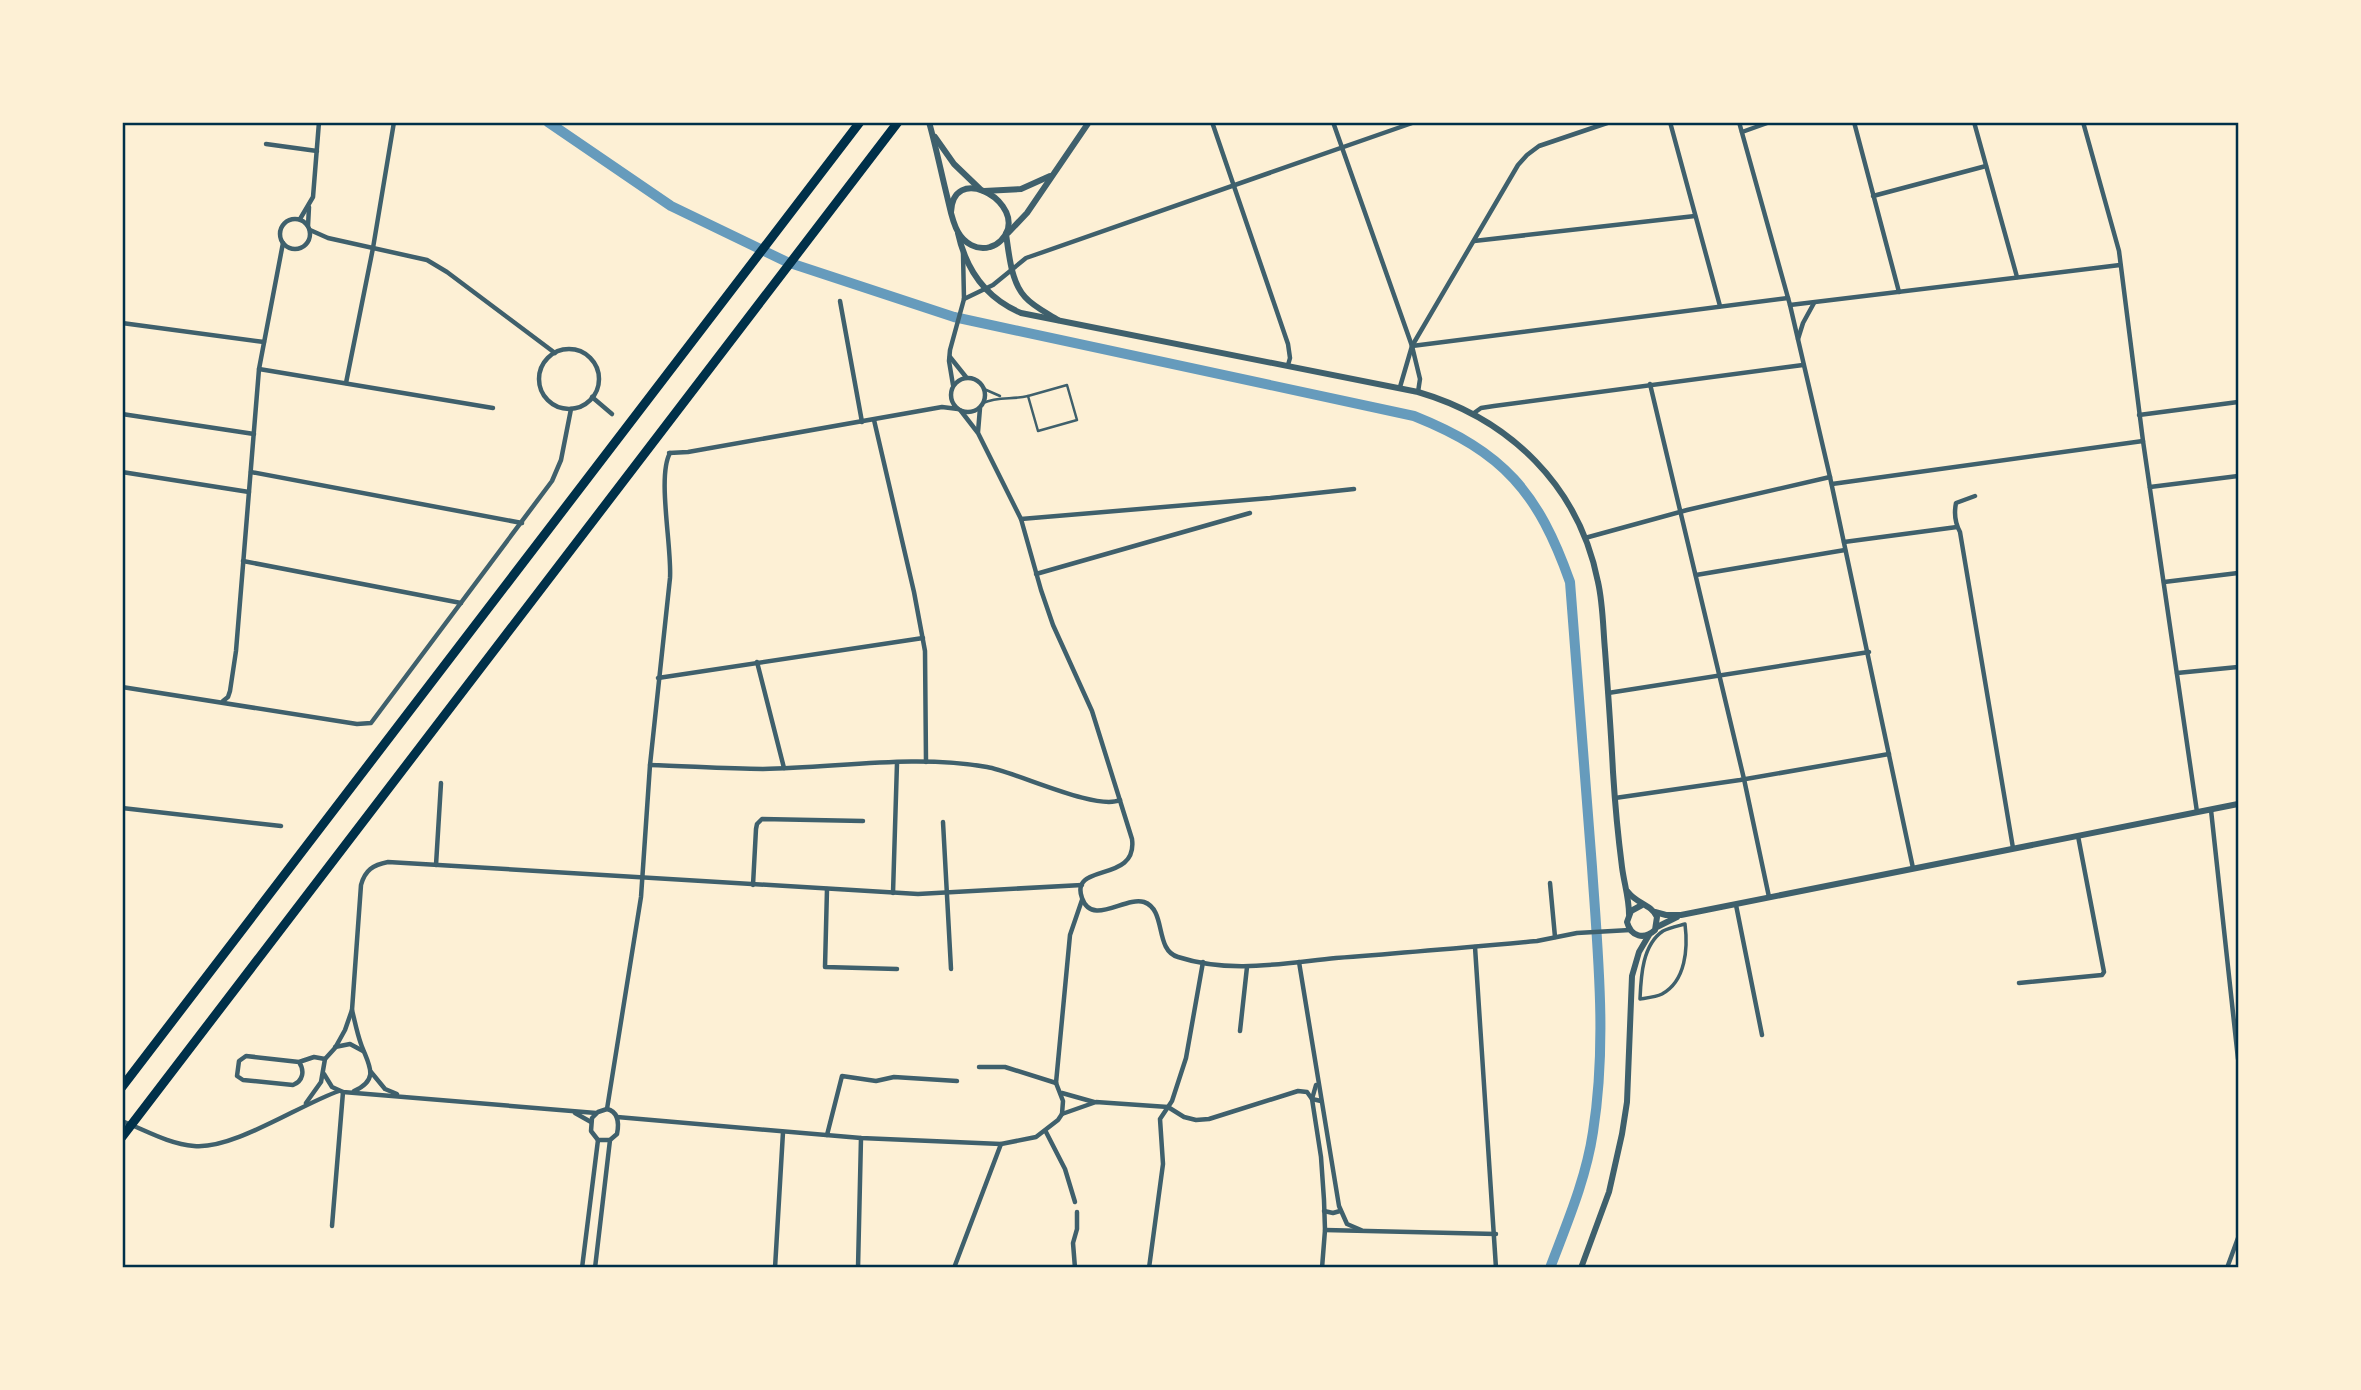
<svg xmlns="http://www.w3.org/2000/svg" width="2361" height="1390" viewBox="0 0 2361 1390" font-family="Montserrat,sans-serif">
  <rect width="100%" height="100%" fill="#fdf0d5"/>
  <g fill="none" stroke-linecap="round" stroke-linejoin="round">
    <path stroke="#669bbc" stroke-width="10" d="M548,122L671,206L787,262L954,317L1414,416C1504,452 1538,492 1570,582C1577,677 1584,772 1592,867C1598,955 1607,1044 1593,1132C1586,1179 1567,1223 1550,1268"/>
    <g stroke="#3f606c" stroke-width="2.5">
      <path d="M1067,385L1077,420L1038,431L1028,396Z"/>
      <path d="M984,389L1000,396"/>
      <path d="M983,403C998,396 1013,400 1028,396"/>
    </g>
    <path stroke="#3f606c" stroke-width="3.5" d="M1685,924C1688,948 1686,981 1662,994C1656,997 1646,998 1640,999C1641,977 1642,945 1663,931C1669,928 1678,926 1685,924Z"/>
    <g stroke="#3f606c" stroke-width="4.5">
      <path d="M1212,122L1288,344L1290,358L1288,365"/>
      <path d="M1333,122L1412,346L1420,379L1418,392"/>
      <path d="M1670,122L1720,306"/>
      <path d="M1739,122L1790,305L1830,477L1913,868"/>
      <path d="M1854,122L1899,292"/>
      <path d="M1974,122L2017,277"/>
      <path d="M2083,122L2119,251L2143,441L2197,812"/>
      <path d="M1742,132L1770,122"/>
      <path d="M266,144L317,151"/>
      <path d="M1873,196L1986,166"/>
      <circle cx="295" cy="234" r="15"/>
      <path d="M300,219L313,197L319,122"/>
      <path d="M308,226L309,207"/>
      <path d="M310,230L328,238L427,260L447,272L555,353"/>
      <path d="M1474,241L1695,216"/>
      <path d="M964,299L993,285L1026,258L1415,122"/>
      <path d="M840,301L862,422"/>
      <path d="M1790,305L2120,265"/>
      <path d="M122,323L264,342"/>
      <path d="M1798,339L1803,323L1814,303"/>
      <path d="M1412,346L1788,298"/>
      <circle cx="569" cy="379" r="30"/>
      <path d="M950,357L966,377"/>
      <path d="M259,369L493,408"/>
      <circle cx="968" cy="395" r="17"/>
      <path d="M346,383L373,248L394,122"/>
      <path d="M1650,384L1744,779L1769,897"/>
      <path d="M953,385L949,361L950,350L964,299L963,253"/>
      <path d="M1400,387L1412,346L1518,165L1527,155L1539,146L1610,122"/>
      <path d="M592,397L612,414"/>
      <path d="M961,411L978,433L1021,519L1041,590L1053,625L1092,711L1132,839C1138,884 1069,862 1082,898C1092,927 1125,896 1144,902C1167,910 1154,950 1178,957C1230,974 1284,963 1336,958C1403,953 1470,947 1537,941L1577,933L1630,930"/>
      <path d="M1474,413L1481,408L1494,406L1803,365"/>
      <path d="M122,414L254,434"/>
      <path d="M2139,415L2238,402"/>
      <path d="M874,420L914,592L925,651L926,762"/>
      <path d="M978,432L980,408"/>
      <path d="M669,453L688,452L942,407L958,409"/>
      <path d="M122,472L249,492"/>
      <path d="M251,472L522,523"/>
      <path d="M1832,484L2143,441"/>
      <path d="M2150,487L2238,476"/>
      <path d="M1975,496L1956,503C1954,513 1955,523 1960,532L2013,848"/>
      <path d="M1021,519L1270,498L1354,489"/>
      <path d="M1585,538L1687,510L1830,477"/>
      <path d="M1844,542L1957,527"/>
      <path d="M243,561L461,603"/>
      <path d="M1036,574L1250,513"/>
      <path d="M1696,575L1845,550"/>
      <path d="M2164,582L2238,573"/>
      <path d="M757,662L784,768"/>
      <path d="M2177,673L2238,667"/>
      <path d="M658,678L923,638"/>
      <path d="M122,687L357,724L371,723L552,481L561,460L571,409"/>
      <path d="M1608,693L1869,652"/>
      <path d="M223,701L228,697L230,691L236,651L259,369L283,243"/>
      <path d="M650,765C688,766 725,769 763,769C837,768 913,754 987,767C1016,772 1096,811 1120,800"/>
      <path d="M1615,798L1740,780L1889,754"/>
      <path d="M122,808L281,826"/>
      <path d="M2211,810L2238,1059"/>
      <path d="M943,822L951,969"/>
      <path d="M436,865L441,783"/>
      <path d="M1550,883L1555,937"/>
      <path d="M753,885L756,829L757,824L762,819L863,821"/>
      <path d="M827,889L825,967L897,969"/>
      <path d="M893,893L897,763"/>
      <path d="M1736,905L1762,1035"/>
      <path d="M1475,947L1496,1268"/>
      <path d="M1299,962L1339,1206L1347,1224L1361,1230"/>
      <path d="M2019,983L2102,975L2104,972L2078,836"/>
      <path d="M352,1010C355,1022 357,1033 361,1044C368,1064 381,1079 354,1091"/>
      <path d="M1240,1031L1247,967"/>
      <path d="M335,1047L350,1044L363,1051"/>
      <path d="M299,1062C305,1071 303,1081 293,1085L243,1080L237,1076L239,1061L246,1056L299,1062L314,1057L325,1059"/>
      <path d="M979,1067H1005L1056,1083"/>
      <path d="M371,1072L385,1089L397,1094"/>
      <path d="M324,1074L332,1087L343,1092L596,1113"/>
      <path d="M1056,1083L1070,935L1082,900"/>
      <path d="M1316,1085L1312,1099L1321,1157L1324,1200L1325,1230L1322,1268"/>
      <path d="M1062,1093L1094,1102"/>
      <path d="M306,1103L321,1082L325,1059L335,1048L345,1030L352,1010L361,885C365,870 373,865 388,862L918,894L1082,885"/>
      <path d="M607,1109L641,897L650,765L670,578C672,547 657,476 670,453"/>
      <path d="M607,1109C619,1112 619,1124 617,1134L610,1140H598L591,1131L592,1118L598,1112Z"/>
      <path d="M575,1113L591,1122"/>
      <path d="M1062,1114L1096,1102L1168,1107L1184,1117L1196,1120L1209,1119L1298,1091L1307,1092L1312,1099L1321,1101"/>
      <path d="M617,1117L861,1138L1001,1144L1036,1137L1058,1120L1062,1114L1063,1101L1056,1083"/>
      <path d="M122,1121C145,1130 169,1144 194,1146C233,1150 299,1105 339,1091"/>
      <path d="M1046,1132L1065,1169L1075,1202"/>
      <path d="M827,1135L842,1076L876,1081L894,1077L957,1081"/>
      <path d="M1324,1211L1333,1213L1340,1211"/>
      <path d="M332,1226L343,1092"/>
      <path d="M1325,1230L1496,1234"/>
      <path d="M582,1268L598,1140"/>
      <path d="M595,1268L610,1140"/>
      <path d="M775,1268L783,1132"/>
      <path d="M858,1268L861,1138"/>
      <path d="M954,1268L1001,1144"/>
      <path d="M1075,1268L1073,1243L1077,1229V1212"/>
      <path d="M1149,1268L1163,1164L1160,1119L1172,1101L1186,1058L1203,962"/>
      <path d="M2227,1268L2238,1238"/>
    </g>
    <g stroke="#3f606c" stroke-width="6">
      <path d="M929,122C936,147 941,172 947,196C950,208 952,222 958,232C964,243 977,251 990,247C998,245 1005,238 1008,229C1016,197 953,165 951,212"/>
      <path d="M935,137L954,164L980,189"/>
      <path d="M984,191L1021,189L1050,176"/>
      <path d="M958,233C966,270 986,298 1021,313L1418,392C1510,419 1579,486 1598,582C1603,604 1603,628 1605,650C1608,691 1611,731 1613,772C1615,804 1618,836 1622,867C1624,883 1629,898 1629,914"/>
      <path d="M1008,233L1027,213L1089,122"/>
      <path d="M1006,234C1009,254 1011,282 1025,297C1034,307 1047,313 1058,320"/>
      <path d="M1628,892C1637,904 1651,904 1657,917L1655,930C1644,940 1631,937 1627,922L1631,911L1642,905"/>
      <path d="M1655,912L1666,915H1681L2238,804"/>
      <path d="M1657,927L1677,917"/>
      <path d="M1581,1268L1609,1192L1622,1134L1627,1102L1632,976L1639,952L1649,935"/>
    </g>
    <g stroke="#003049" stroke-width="9">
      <path d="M122,1087L860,122"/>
      <path d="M122,1137L898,122"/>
    </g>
  </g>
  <rect width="2361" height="1390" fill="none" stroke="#fdf0d5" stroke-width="248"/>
  <rect x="124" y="124" width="2113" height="1142" fill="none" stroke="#003049" stroke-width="2.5"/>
</svg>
